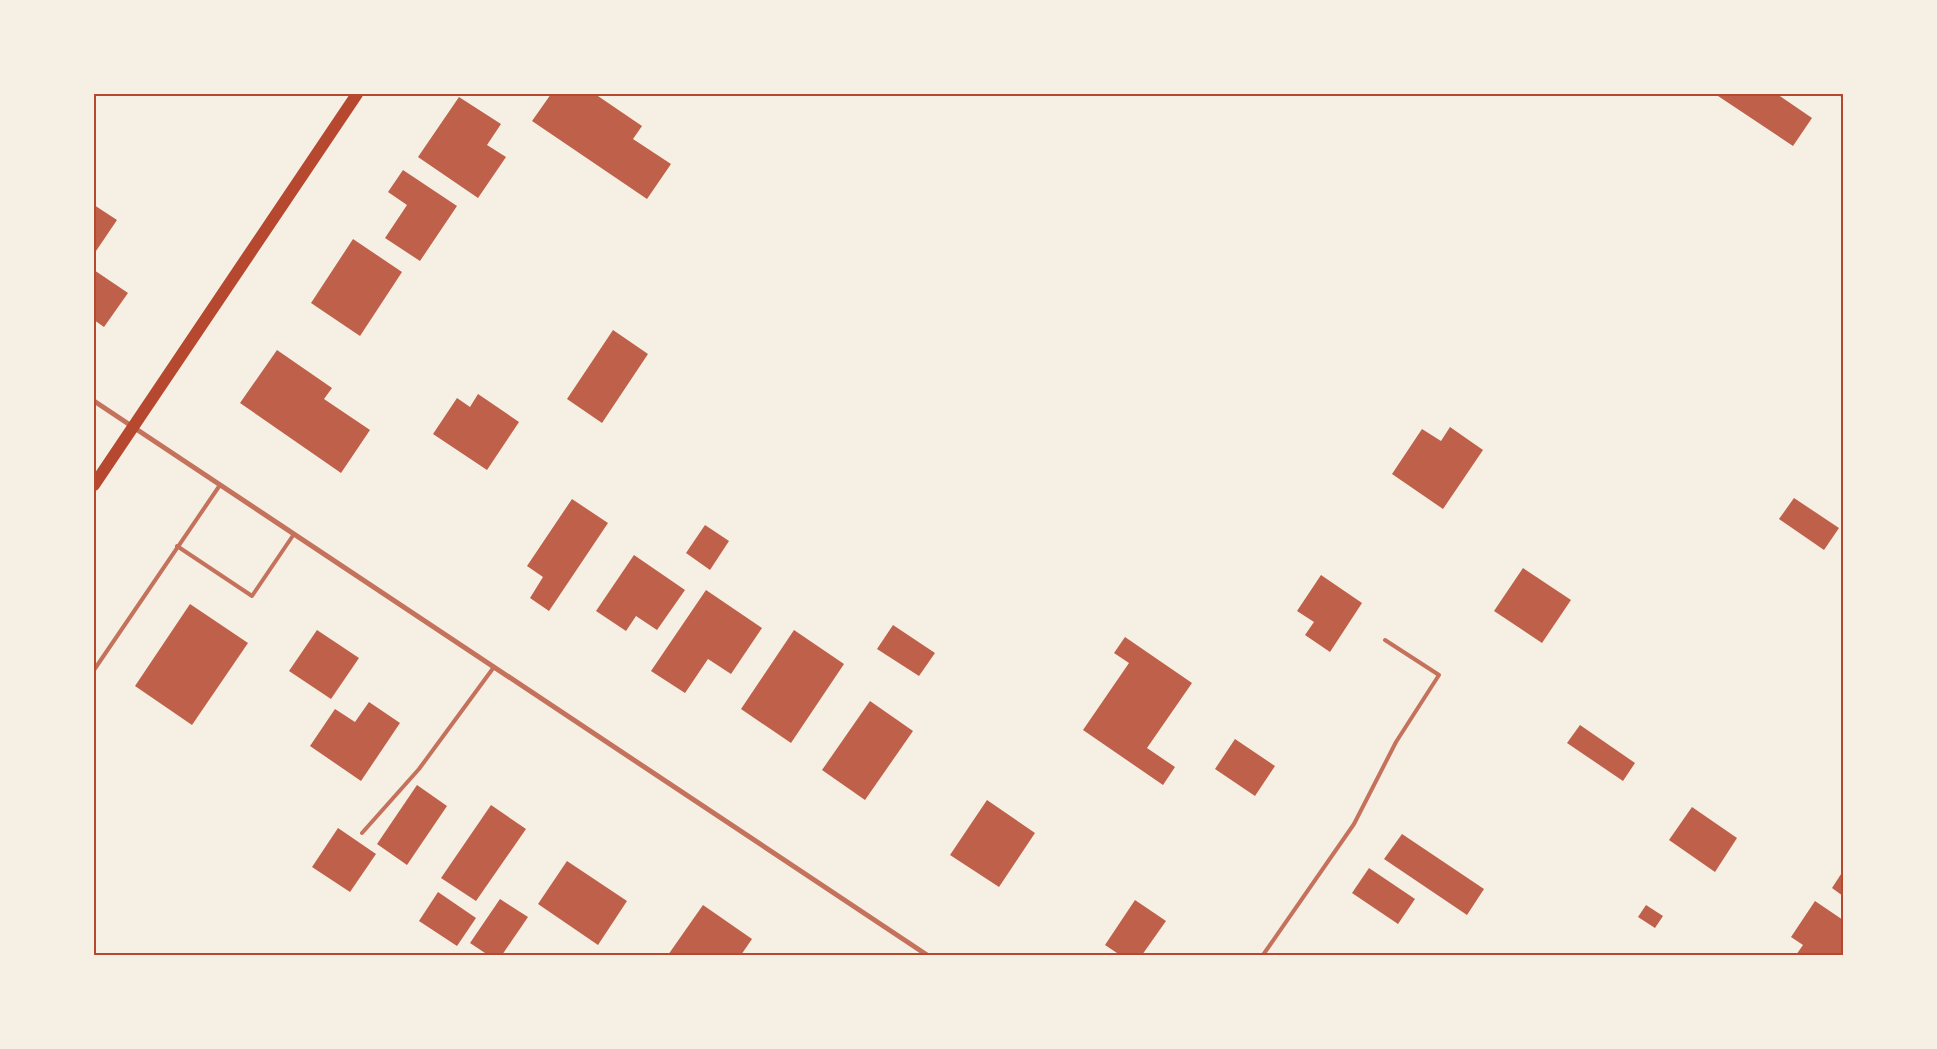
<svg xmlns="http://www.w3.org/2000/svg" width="1937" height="1049" viewBox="0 0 1937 1049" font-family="Georgia,serif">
  <rect width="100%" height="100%" fill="#f6efe4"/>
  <g fill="#bf614a">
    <path d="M551,94H595L642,126L633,139L671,164L647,199L532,121Z"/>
    <path d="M1715,94H1777L1812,118L1793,146Z"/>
    <path d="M459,97L501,124L487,145L506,157L478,198L418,157Z"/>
    <path d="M403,170L457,206L420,261L385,238L407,205L388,192Z"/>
    <path d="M94,205L117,220L94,254Z"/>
    <path d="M353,239L402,272L360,336L311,303Z"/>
    <path d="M94,270L128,293L104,327L94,320Z"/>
    <path d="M613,330L648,354L602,423L567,399Z"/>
    <path d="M277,350L332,388L324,399L370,430L341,473L240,403Z"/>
    <path d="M478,394L519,422L487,470L433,434L457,398L470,407Z"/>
    <path d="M1450,427L1483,450L1443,509L1392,474L1422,429L1441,441Z"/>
    <path d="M1794,498L1839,528L1824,550L1779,519Z"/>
    <path d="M572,499L608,523L549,611L530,598L543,577L527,566Z"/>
    <path d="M705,525L729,541L710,570L686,553Z"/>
    <path d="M634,555L685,590L657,630L636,616L626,631L596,611Z"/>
    <path d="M1523,568L1571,600L1542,643L1494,611Z"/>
    <path d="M1321,575L1362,603L1330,652L1305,635L1314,622L1297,611Z"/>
    <path d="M706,590L762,628L731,674L708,659L685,693L651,671Z"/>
    <path d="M190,604L248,643L192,725L135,686Z"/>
    <path d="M893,625L935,653L919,676L877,649Z"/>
    <path d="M317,630L359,658L331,699L289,671Z"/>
    <path d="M794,630L844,664L791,743L741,709Z"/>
    <path d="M1125,637L1192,683L1147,748L1175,767L1163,785L1083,730L1129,663L1114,653Z"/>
    <path d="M870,701L913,731L865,800L822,770Z"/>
    <path d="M369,702L400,723L361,781L310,746L335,709L355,722Z"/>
    <path d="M1580,725L1635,763L1623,781L1567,743Z"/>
    <path d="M1235,739L1275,766L1255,796L1215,769Z"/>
    <path d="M417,785L447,806L407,865L377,844Z"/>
    <path d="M987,800L1035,833L999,887L950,855Z"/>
    <path d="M491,805L526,829L476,901L441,878Z"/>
    <path d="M1692,807L1737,838L1715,872L1669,840Z"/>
    <path d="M338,828L376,854L350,892L312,867Z"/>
    <path d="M1402,834L1484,889L1467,915L1384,859Z"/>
    <path d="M567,861L627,901L598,945L538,904Z"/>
    <path d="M1369,868L1415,899L1398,924L1352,893Z"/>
    <path d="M1843,871V896L1832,888Z"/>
    <path d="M438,892L476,918L457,946L419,921Z"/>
    <path d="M500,899L528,917L502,955H488L470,943Z"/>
    <path d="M1135,900L1166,921L1142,955H1120L1105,945Z"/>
    <path d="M1815,901L1843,920V955H1796L1803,945L1791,937Z"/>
    <path d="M703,905L752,939L741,955H668Z"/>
    <path d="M1646,905L1663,916L1655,928L1638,917Z"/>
  </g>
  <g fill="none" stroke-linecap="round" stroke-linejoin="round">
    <g stroke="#c5725c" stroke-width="4">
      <path d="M1842,94L1843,97"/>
      <path d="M177,546L252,596L294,534"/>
      <path d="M94,670L220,485"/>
      <path d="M362,833L419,769L494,667"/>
      <path d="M1263,955L1354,824L1396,742L1439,675L1385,640"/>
    </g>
    <path stroke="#c5725c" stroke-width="5" d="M94,401L927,955"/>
    <path stroke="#b5482f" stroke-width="12" d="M94,485L357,94"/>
  </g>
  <rect width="1937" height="1049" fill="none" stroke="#f6efe4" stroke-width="190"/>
  <rect x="95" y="95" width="1747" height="859" fill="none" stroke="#b5482f" stroke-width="2"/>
</svg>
